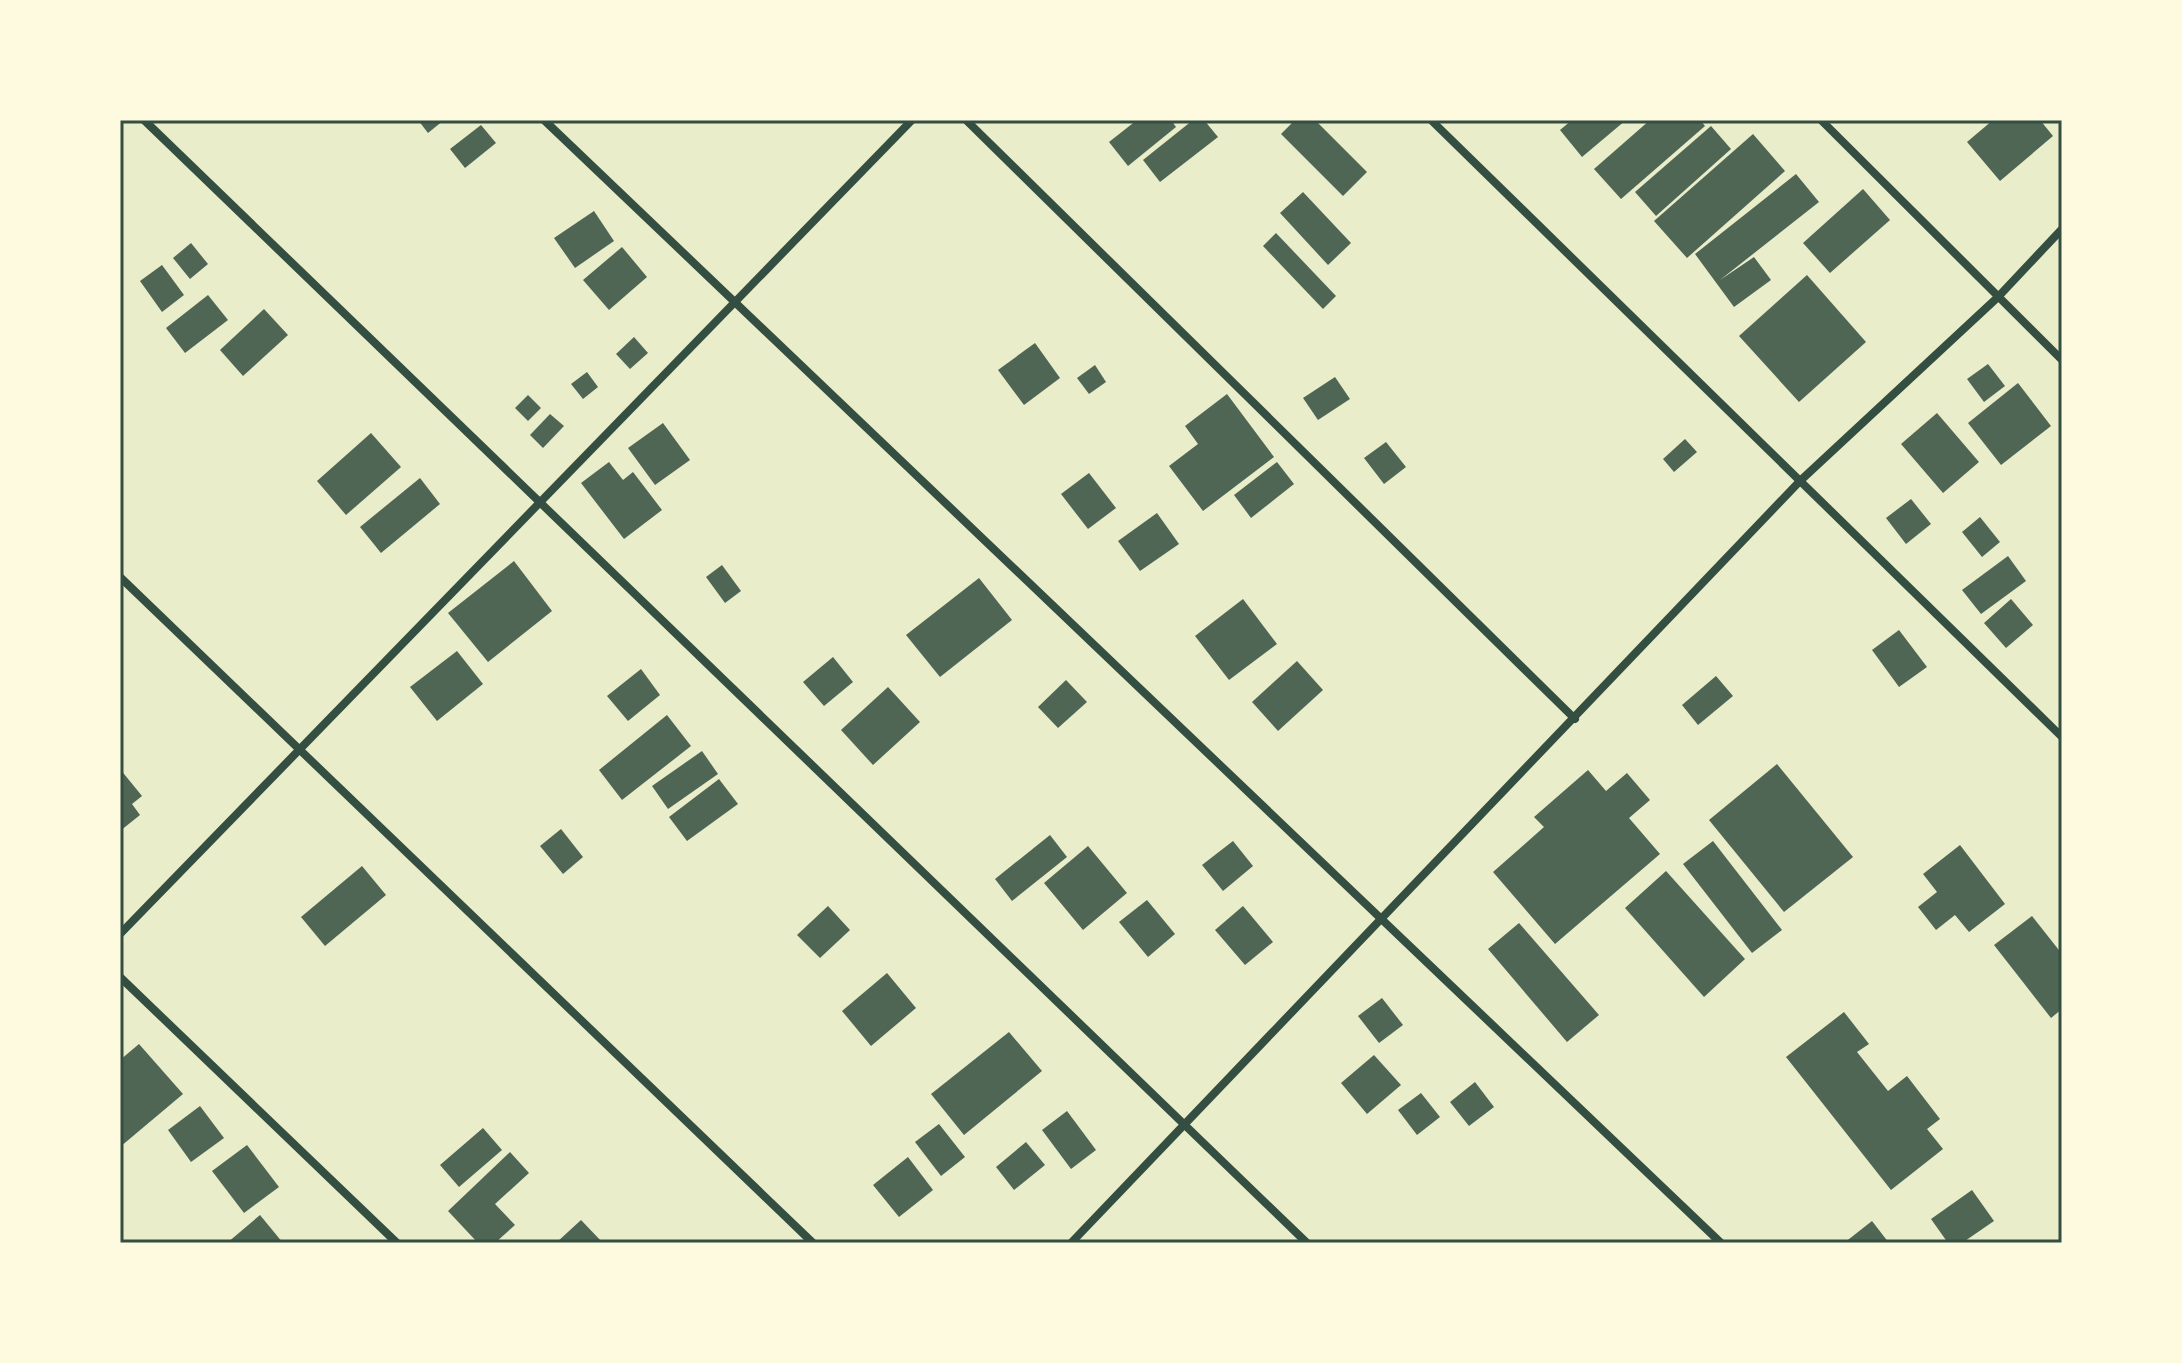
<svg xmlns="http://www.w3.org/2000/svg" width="2182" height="1363" viewBox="0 0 2182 1363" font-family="'Nunito Sans',sans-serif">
  <rect width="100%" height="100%" fill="#e9edc9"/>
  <g fill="#4f6655">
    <path d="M418,120H444L428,133Z"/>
    <path d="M1137,120H1171L1176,127L1128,166L1109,142Z"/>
    <path d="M1193,120H1204L1218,137L1160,182L1143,160Z"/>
    <path d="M1295,120H1315L1367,172L1343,196L1281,134Z"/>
    <path d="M1572,120H1626L1582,157L1560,130Z"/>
    <path d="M1650,120H1700L1705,126L1621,199L1594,169Z"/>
    <path d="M1993,120H2040L2053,136L2000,181L1967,142Z"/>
    <path d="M481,125L496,143L465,168L450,149Z"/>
    <path d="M1711,126L1731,149L1656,216L1635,192Z"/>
    <path d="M1753,134L1785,171L1687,258L1654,221Z"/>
    <path d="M1796,174L1819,202L1720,280L1754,257L1771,280L1734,307L1695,254Z"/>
    <path d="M1863,189L1890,220L1830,273L1803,243Z"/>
    <path d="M1303,192L1351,243L1328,265L1280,213Z"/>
    <path d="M594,211L614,241L575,268L554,238Z"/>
    <path d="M1276,233L1336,296L1323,309L1263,246Z"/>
    <path d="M191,243L208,264L190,279L173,258Z"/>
    <path d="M622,247L647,277L609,310L583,280Z"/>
    <path d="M162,265L184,295L162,312L140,281Z"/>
    <path d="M1807,275L1866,342L1799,402L1739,336Z"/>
    <path d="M208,295L228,320L185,353L166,328Z"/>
    <path d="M264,309L288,335L243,376L220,350Z"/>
    <path d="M634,337L648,353L630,369L616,354Z"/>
    <path d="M1035,343L1060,378L1024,405L998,370Z"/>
    <path d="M1988,364L2005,386L1984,402L1967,379Z"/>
    <path d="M1095,365L1106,382L1089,394L1077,378Z"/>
    <path d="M587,372L598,387L583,399L571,384Z"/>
    <path d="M1335,377L1350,399L1318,420L1303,398Z"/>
    <path d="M2018,383L2051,426L2001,465L1968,423Z"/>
    <path d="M1227,394L1274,457L1203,511L1169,466L1198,444L1185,426Z"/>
    <path d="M528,395L541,408L528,421L515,408Z"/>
    <path d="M1937,413L1979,462L1943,493L1901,444Z"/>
    <path d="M550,414L564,426L543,448L530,435Z"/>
    <path d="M663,423L690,460L655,485L628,448Z"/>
    <path d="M371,433L401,467L346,515L317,481Z"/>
    <path d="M1685,439L1697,452L1674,472L1663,459Z"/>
    <path d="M1386,442L1406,467L1384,484L1364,458Z"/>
    <path d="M609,462L623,480L633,472L662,510L624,539L581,483Z"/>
    <path d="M1277,462L1294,484L1251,518L1234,495Z"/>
    <path d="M1089,473L1116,508L1088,529L1061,494Z"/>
    <path d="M420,478L440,504L381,553L360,527Z"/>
    <path d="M1911,499L1931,524L1906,544L1886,518Z"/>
    <path d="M1157,513L1179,544L1140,571L1118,541Z"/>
    <path d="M1980,517L2000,542L1982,557L1962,532Z"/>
    <path d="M2008,556L2026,581L1981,614L1962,590Z"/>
    <path d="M514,561L552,611L488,662L448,613Z"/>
    <path d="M722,565L741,591L725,603L706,577Z"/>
    <path d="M979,578L1012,620L940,677L906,635Z"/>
    <path d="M1243,599L1277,644L1229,680L1195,636Z"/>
    <path d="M2011,599L2033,625L2006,648L1984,623Z"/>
    <path d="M1899,630L1927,667L1899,687L1872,650Z"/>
    <path d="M457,651L483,684L437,721L410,687Z"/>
    <path d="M833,657L853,682L824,706L803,682Z"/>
    <path d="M1297,661L1323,690L1278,731L1252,702Z"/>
    <path d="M641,669L660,695L628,721L607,696Z"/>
    <path d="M1716,676L1733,696L1698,725L1682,705Z"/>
    <path d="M1066,680L1087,702L1058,728L1038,707Z"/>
    <path d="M888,687L920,722L873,765L841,730Z"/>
    <path d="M667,715L691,746L622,800L599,770Z"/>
    <path d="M702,751L718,774L668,809L652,786Z"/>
    <path d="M1777,764L1853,857L1784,912L1709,820Z"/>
    <path d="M120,769L142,796L132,804L140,815L120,831Z"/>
    <path d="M1588,770L1606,791L1627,773L1650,800L1629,818L1660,854L1555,944L1493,872L1544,827L1534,817Z"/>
    <path d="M719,779L738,804L687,841L669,817Z"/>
    <path d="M561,829L583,857L563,874L540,846Z"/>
    <path d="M1050,835L1067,857L1012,901L995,879Z"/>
    <path d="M1233,841L1253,866L1223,891L1202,865Z"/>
    <path d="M1713,841L1782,930L1752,953L1683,864Z"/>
    <path d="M1960,845L2005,904L1969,932L1955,915L1936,930L1918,907L1937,892L1923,874Z"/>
    <path d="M1088,846L1127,893L1083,930L1044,883Z"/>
    <path d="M362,866L386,895L325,946L301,917Z"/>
    <path d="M1666,871L1745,959L1704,997L1625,908Z"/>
    <path d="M1147,900L1175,934L1148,957L1119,922Z"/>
    <path d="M828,906L850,930L820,958L797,935Z"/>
    <path d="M1243,906L1273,942L1245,965L1215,930Z"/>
    <path d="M2032,916L2062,954V1009L2051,1018L1994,945Z"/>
    <path d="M1519,923L1599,1015L1567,1042L1488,949Z"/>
    <path d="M887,973L916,1008L871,1046L842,1011Z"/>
    <path d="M1382,998L1403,1025L1379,1043L1358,1016Z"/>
    <path d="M1844,1012L1869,1044L1857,1052L1888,1091L1907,1076L1940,1119L1927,1129L1943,1149L1891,1190L1786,1057Z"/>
    <path d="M1009,1032L1042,1071L964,1135L931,1094Z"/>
    <path d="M139,1044L183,1094L120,1147V1060Z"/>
    <path d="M1374,1055L1401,1085L1367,1114L1341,1083Z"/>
    <path d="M1475,1082L1494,1107L1469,1126L1450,1102Z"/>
    <path d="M1421,1093L1440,1117L1417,1135L1398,1110Z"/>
    <path d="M200,1106L224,1138L191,1162L168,1130Z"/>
    <path d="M1067,1111L1096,1150L1071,1169L1042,1130Z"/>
    <path d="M939,1124L965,1157L941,1176L915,1142Z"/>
    <path d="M483,1128L502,1150L459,1187L440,1165Z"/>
    <path d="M1026,1142L1045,1165L1014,1190L996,1167Z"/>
    <path d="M247,1145L279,1187L244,1213L212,1171Z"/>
    <path d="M510,1152L529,1173L495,1204L515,1225L495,1243H478L448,1211Z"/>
    <path d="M908,1157L933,1190L899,1217L873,1185Z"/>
    <path d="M1972,1190L1994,1221L1962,1243H1948L1931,1219Z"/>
    <path d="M260,1215L283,1243H227Z"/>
    <path d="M581,1220L603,1243H556Z"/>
    <path d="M1872,1221L1889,1243H1844Z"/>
  </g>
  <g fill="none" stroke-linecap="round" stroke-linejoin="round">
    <g stroke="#344e41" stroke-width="8">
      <path d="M144,120L1307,1243"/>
      <path d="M544,120L1721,1243"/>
      <path d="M966,120L1575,719"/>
      <path d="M1431,120L2062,737"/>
      <path d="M1821,120L2062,360"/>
      <path d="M120,577L813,1243"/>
      <path d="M120,934L912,120"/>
      <path d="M120,977L397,1243"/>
      <path d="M1071,1243L1800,481L1998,297L2062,229"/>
    </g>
  </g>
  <rect width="2182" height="1363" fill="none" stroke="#fefae0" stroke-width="244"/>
  <rect x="122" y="122" width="1938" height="1119" fill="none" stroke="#344e41" stroke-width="3"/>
</svg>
